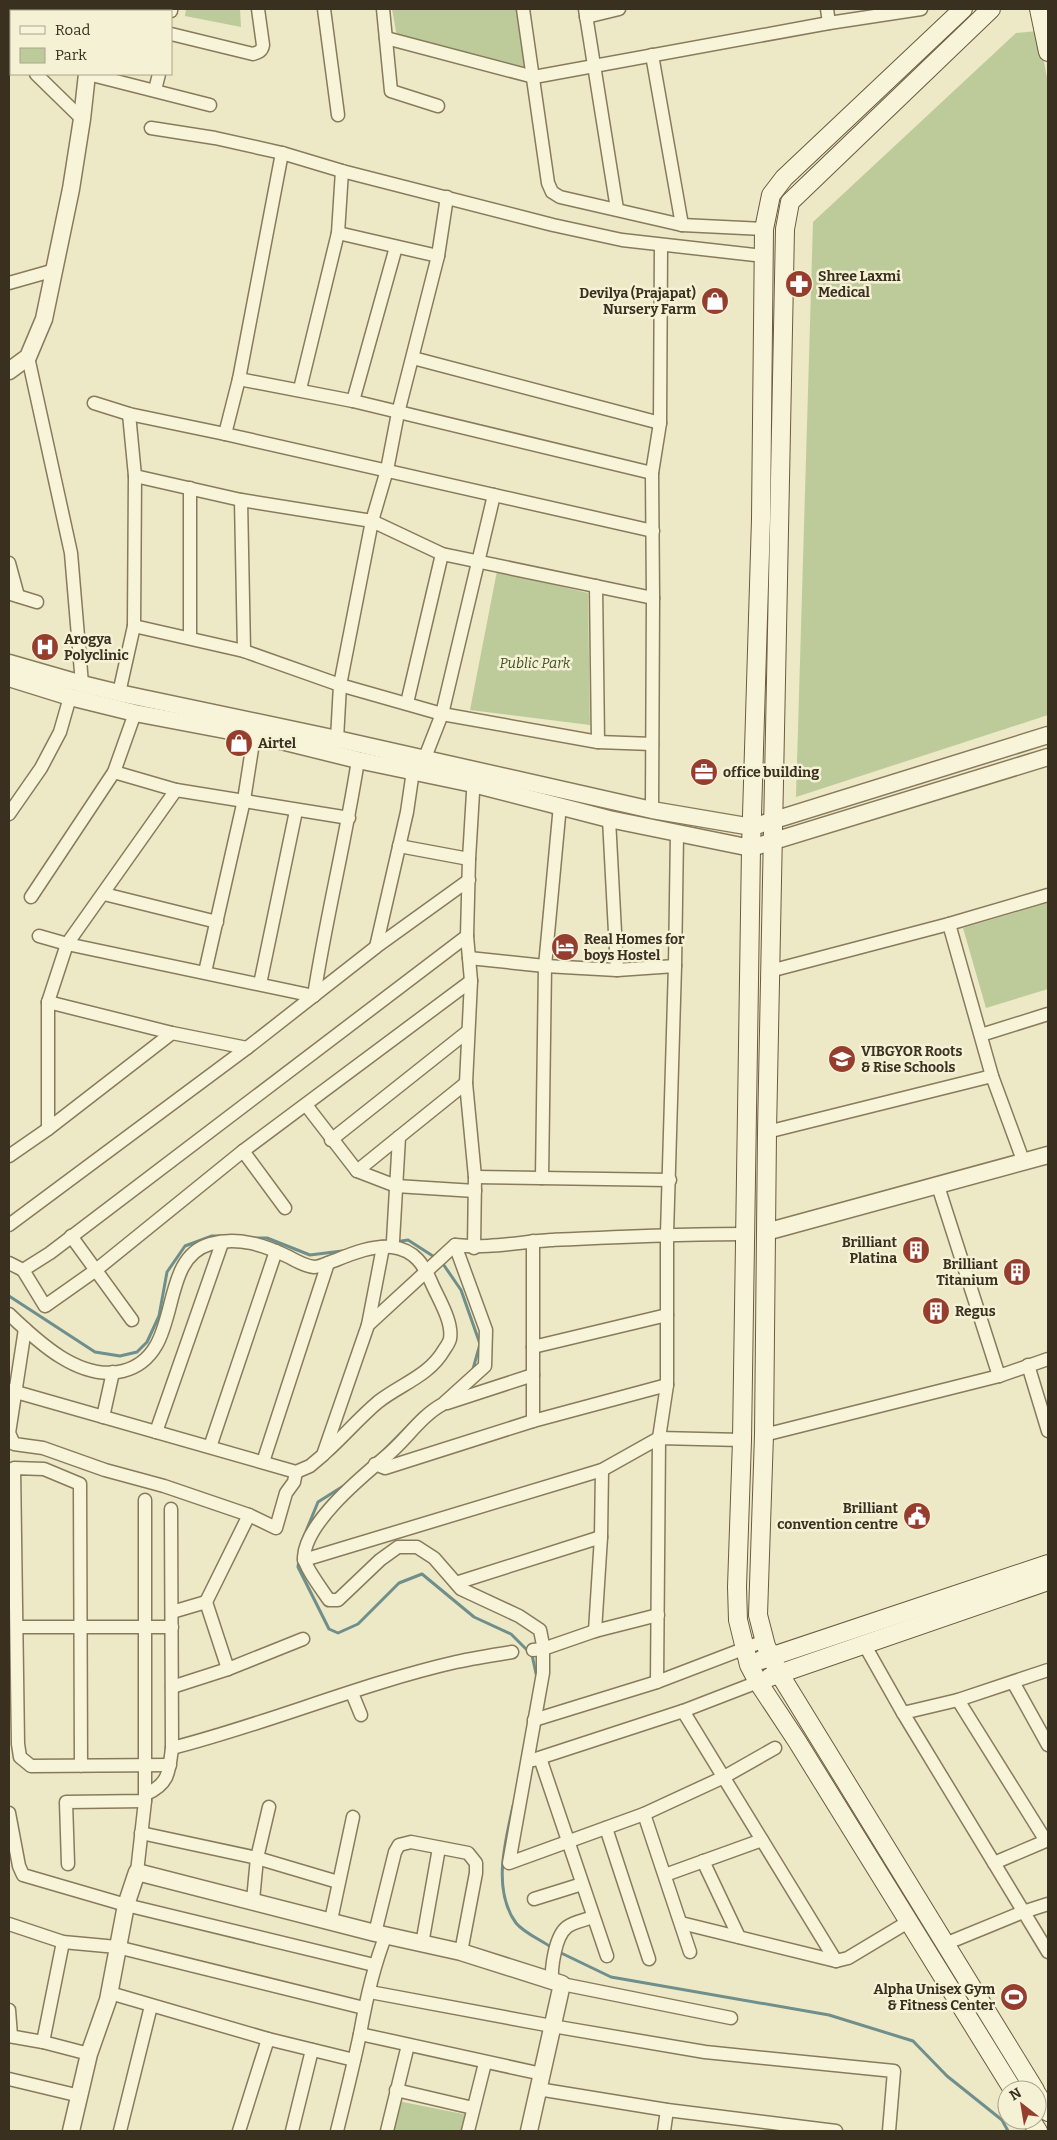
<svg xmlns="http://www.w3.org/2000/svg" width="1057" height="2140" viewBox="0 0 1057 2140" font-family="Bitter,serif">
  <rect width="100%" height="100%" fill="#ede8c6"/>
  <g fill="#bdcb9a">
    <path d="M186,9H240L241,27L185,16Z"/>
    <path d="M392,9H520L531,72L397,37Z"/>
    <path d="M1038,31L1048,83V715L796,797L813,222L1016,33Z"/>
    <path d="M497,571L588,593L590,725L470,710Z"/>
    <path d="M1048,903V989L986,1008L963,928Z"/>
    <path d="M398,2101L468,2115L465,2131H391Z"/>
  </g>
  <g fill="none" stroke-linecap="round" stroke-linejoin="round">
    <g stroke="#6e8f8c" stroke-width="3">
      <path d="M252,1238H267L310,1255L342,1251"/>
      <path d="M395,1242L408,1240L436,1258"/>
      <path d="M441,1261L461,1290L480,1344L473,1369"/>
      <path d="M9,1296L95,1352L120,1356L137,1352L147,1342L159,1316L167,1272L185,1246L212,1236H221"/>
      <path d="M381,1453L415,1419"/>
      <path d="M302,1541L318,1502L345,1485"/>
      <path d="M299,1559L298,1567L329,1629L338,1633L358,1624L399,1583L422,1574L474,1617L511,1634L532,1655L537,1678"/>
      <path d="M513,1806C505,1843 492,1890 516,1923C524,1933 541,1940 551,1947"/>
      <path d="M559,1952L611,1977L829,2015L913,2041L947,2076L1002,2120L1008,2131"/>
    </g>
    <g stroke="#887b5c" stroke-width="15">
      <g id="minor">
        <path d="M324,9L338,115"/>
        <path d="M383,9L391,91L438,106"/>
        <path d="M523,9L548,183L552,192L560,197L682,225L764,229"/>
        <path d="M585,9L617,209"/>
        <path d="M827,9L829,23"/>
        <path d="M171,11V9"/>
        <path d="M586,17L619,9"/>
        <path d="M171,34L253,54C259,52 262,51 263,45L258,9"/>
        <path d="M386,38L534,77L829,23L921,9"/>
        <path d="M9,48L11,50"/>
        <path d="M652,55L682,225"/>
        <path d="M36,74L82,119"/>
        <path d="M88,74L210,105"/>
        <path d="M155,90L159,74"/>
        <path d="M151,128L215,138L282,153L342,171L553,225L622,240L764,256"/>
        <path d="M338,233L438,256"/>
        <path d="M9,283L55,270"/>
        <path d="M28,357L71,553L82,684"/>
        <path d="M413,358L660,423"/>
        <path d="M239,379L353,401L652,473"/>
        <path d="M300,389L338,233L342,171"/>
        <path d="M353,401L396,247"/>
        <path d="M94,403L129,414L225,434L653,531"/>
        <path d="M129,414L135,476L134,626"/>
        <path d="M225,434L239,379L282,153"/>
        <path d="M135,476L241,500L372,521L442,554L653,598"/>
        <path d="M190,488V638"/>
        <path d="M241,500L244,651"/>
        <path d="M9,563L18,596"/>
        <path d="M596,586L598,742"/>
        <path d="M11,594L37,602"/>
        <path d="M119,693L134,626L244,651L340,685L442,714L598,742L652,744"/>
        <path d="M407,703L442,554"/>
        <path d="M337,739L340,685L372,521L387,470L398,413L438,256L447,197"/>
        <path d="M424,760L442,714L494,495"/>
        <path d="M114,772L176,790L349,818"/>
        <path d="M652,810L653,598L652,473L660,423L661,245"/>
        <path d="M9,814L41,768L60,732L70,697"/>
        <path d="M609,819L617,970"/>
        <path d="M399,846L469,859"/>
        <path d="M104,894L217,922"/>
        <path d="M31,897L114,772L135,713"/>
        <path d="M949,924L992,1076L1024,1163"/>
        <path d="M39,936L67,944L314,996C326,917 346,839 358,760"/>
        <path d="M376,947L407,812L413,771"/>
        <path d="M469,958L545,966L617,970L675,966"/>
        <path d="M770,971L949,924L1048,895"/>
        <path d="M205,972L244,800L254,736"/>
        <path d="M260,984L296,811"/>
        <path d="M48,1002L172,1033L247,1048"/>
        <path d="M981,1035L1048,1014"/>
        <path d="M306,1105L357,1171L396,1186L475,1191"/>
        <path d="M48,1129V1002L67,944L176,790"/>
        <path d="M767,1132L992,1076"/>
        <path d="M331,1140L467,1032"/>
        <path d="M243,1151L285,1208"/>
        <path d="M9,1156L48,1129L172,1033"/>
        <path d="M357,1171L399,1137"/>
        <path d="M475,1177L670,1180"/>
        <path d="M542,1178L545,966L560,805"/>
        <path d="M938,1186L999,1376"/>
        <path d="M9,1225L247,1048L376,947L469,880"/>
        <path d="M71,1236L132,1320"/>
        <path d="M393,1241L399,1137L466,1083"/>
        <path d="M533,1241V1421"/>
        <path d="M455,1245L486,1330L485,1366L443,1404C419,1417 405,1442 384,1458C359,1479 306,1523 304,1557C304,1566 323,1591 329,1600H338L380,1560L398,1547H417L434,1558L461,1589L519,1616L540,1630L543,1645V1673L509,1863L644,1814L724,1777L775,1748"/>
        <path d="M474,1248L475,1177L466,1083L471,981L467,936L469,859L474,776"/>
        <path d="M9,1263L23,1270L50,1253L467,936"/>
        <path d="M23,1270L45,1306L96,1270L243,1151L471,981"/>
        <path d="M9,1314C37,1341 80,1382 123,1371C186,1355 155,1260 210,1244C238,1236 264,1245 289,1257C296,1261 305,1266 314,1267C321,1267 329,1262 336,1260C353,1253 374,1245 392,1247C415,1250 424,1265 432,1284C439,1300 453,1322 450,1339C449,1343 446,1347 444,1350C429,1376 401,1384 378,1402C359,1418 343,1437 325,1453"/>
        <path d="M368,1325L383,1247"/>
        <path d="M25,1329L9,1433L14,1444L43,1448L105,1470L164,1486L249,1515L276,1528L286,1493L294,1482L296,1472"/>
        <path d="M533,1347L667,1315"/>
        <path d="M1028,1365L1048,1431"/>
        <path d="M9,1390L296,1472L310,1466L323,1455L368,1325L455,1245C487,1249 519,1242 551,1240C616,1237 680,1234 745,1234"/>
        <path d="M447,1403L533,1375"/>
        <path d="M103,1417L113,1372"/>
        <path d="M156,1432L222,1243"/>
        <path d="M764,1435L999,1376L1048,1359"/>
        <path d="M210,1447L276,1251"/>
        <path d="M263,1462L328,1263"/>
        <path d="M375,1464L385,1468L533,1421L667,1385"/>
        <path d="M249,1515L206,1602L228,1669L303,1639"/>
        <path d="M304,1560L602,1470L659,1438L742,1440"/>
        <path d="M456,1583L601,1537"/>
        <path d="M172,1612L206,1602"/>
        <path d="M17,1627H172"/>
        <path d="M595,1631L601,1537L602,1470"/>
        <path d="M864,1644L903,1713L1048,1952"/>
        <path d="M533,1650L543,1649L595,1631L658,1615"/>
        <path d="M657,1682L659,1438L667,1385V1234L675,966L677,834"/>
        <path d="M758,1682L683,1711L836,1961"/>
        <path d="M1013,1682L1048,1745"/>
        <path d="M172,1687L228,1669"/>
        <path d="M352,1693L361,1715"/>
        <path d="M958,1700L1046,1841"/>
        <path d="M903,1713L958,1700L1048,1670"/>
        <path d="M534,1720L657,1682L764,1641"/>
        <path d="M172,1748C267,1724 360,1684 456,1662C474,1658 493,1655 512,1652"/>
        <path d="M540,1758L607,1956"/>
        <path d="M533,1760L683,1711"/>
        <path d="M81,1766L80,1484L44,1469L14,1468L18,1744L20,1757L31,1766L170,1765"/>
        <path d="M146,1794C169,1784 169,1772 172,1748L171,1509"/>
        <path d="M9,1813L19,1866L23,1875L126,1905L374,1965"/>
        <path d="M644,1814L690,1952"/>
        <path d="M606,1828L649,1959"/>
        <path d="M141,1833L257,1858L338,1882"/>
        <path d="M703,1861L739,1937"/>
        <path d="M994,1863L1048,1840"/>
        <path d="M68,1864L66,1802L145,1801V1500"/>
        <path d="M137,1872L145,1801"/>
        <path d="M665,1875L762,1840"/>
        <path d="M534,1899L582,1884"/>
        <path d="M253,1900L257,1858L269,1807"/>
        <path d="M331,1920L353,1817"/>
        <path d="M681,1923L836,1961L848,1958L908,1922"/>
        <path d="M9,1924L63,1942L117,1947L364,2008"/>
        <path d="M375,1933L395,1852L399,1845L411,1842L468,1853L476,1863V1873L461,1952"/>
        <path d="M422,1944L439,1848"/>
        <path d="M945,1944L1023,1912L1048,1904"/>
        <path d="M552,1982C551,1968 555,1936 567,1927C573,1922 585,1920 593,1917"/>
        <path d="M562,1984L731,2018"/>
        <path d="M370,1992L552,2026L705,2052L894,2071L889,2131"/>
        <path d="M110,1993L268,2039L354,2060"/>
        <path d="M9,2010L11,2036"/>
        <path d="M360,2034L542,2074"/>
        <path d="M9,2036L43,2042L89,2054"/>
        <path d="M43,2042L63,1942"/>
        <path d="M9,2079L80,2096"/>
        <path d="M538,2089L667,2110L836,2131"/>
        <path d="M396,2090L473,2108"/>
        <path d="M120,2131L151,2006"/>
        <path d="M239,2131L268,2039"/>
        <path d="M292,2131L312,2050"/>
        <path d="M337,2131C345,2099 353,2067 360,2034C366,2000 373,1967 386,1935"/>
        <path d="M387,2131L408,2045"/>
        <path d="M468,2131L485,2063"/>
        <path d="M664,2131L667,2110"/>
      </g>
    </g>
    <g stroke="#887b5c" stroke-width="19">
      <g id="tertiary">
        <path d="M14,9L17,11"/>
        <path d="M90,11V9"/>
        <path d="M9,371L28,357L44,319L71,189L82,119L87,74"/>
        <path d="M9,663L82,684L119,693L337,739L652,810L752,827L1048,735"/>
        <path d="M9,678L70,697L135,713L273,739L358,760L473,784L609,819L751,848L1048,757"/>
        <path d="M766,1232L1048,1155"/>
        <path d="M71,2131L89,2054L108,2000L126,1905L137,1872L375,1933L461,1952L562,1984L529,2131"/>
      </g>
    </g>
    <g stroke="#6a5b3f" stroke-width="20">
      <g id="secondary">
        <path d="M963,9L784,178L771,195L764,229L761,519L751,848L742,1440L737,1587L738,1620L749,1665L758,1682L797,1741L1013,2090"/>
        <path d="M991,9L790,202L785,229L767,1132L764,1435L758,1615L766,1646L779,1673L1035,2090"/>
        <path d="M1039,9L1048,52"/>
        <path d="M761,1660L1048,1564"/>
        <path d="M770,1677L1048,1581"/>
        <path d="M1037,2094L1048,2112"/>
        <path d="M1031,2120L1038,2131"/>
      </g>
    </g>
    <use href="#minor" stroke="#f8f4d9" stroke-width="12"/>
    <use href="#tertiary" stroke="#f8f4d9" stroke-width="16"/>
    <use href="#secondary" stroke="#f8f4d9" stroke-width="18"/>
  </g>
  <defs>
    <g id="pharmacy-disc" transform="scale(1.4375)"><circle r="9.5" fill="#953e2e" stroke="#f5f1d5"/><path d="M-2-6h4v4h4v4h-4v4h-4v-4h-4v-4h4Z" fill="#fff"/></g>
    <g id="shop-disc" transform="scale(1.4375)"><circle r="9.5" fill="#953e2e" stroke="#f5f1d5"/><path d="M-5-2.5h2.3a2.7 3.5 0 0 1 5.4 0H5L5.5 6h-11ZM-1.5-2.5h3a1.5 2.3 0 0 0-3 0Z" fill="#fff"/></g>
    <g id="hospital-disc" transform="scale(1.4375)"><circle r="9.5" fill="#953e2e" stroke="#f5f1d5"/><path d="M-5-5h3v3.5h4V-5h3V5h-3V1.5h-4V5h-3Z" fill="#fff"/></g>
    <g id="office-disc" transform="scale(1.4375)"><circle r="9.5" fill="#953e2e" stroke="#f5f1d5"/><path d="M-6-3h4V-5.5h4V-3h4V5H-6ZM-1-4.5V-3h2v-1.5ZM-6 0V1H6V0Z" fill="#fff"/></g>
    <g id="hotel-disc" transform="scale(1.4375)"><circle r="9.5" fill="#953e2e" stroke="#f5f1d5"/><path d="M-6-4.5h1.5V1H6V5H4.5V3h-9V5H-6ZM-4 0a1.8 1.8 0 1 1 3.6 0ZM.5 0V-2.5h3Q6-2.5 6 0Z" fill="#fff"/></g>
    <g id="school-disc" transform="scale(1.4375)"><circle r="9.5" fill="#953e2e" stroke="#f5f1d5"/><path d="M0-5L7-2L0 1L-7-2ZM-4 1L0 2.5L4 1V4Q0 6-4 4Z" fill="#fff"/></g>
    <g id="building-disc" transform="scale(1.4375)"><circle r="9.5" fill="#953e2e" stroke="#f5f1d5"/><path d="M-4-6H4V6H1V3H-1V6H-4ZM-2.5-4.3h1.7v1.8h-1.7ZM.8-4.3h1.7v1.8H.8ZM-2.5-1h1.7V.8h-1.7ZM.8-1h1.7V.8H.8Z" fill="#fff"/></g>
    <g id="civic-disc" transform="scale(1.4375)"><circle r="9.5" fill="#953e2e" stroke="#f5f1d5"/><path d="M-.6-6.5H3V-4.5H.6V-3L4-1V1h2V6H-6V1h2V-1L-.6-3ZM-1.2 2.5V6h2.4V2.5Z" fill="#fff"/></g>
    <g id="stadium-disc" transform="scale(1.4375)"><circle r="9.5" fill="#953e2e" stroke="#f5f1d5"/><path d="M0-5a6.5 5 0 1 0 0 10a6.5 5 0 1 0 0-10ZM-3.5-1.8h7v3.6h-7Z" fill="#fff"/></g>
  </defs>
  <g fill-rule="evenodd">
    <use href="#pharmacy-disc" x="799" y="284"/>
    <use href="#shop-disc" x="715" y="301"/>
    <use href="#hospital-disc" x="45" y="647"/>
    <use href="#shop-disc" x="239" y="743"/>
    <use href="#office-disc" x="704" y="772"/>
    <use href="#hotel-disc" x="565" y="947"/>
    <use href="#school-disc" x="842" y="1059"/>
    <use href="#building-disc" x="916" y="1250"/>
    <use href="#building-disc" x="1017" y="1272"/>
    <use href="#building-disc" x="936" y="1311"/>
    <use href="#civic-disc" x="917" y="1516"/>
    <use href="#stadium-disc" x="1014" y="1997"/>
  </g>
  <g text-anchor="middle" stroke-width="5" stroke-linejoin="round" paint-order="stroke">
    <g font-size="14" font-weight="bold" fill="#39301f" stroke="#f5f1d5" text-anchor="start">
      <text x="818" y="281">Shree Laxmi<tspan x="818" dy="16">Medical</tspan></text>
      <text x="696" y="298" text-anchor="end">Devilya (Prajapat)<tspan x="696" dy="16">Nursery Farm</tspan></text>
      <text x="64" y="644">Arogya<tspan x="64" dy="16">Polyclinic</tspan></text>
      <text x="258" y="748">Airtel</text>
      <text x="723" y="777">office building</text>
      <text x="584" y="944">Real Homes for<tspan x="584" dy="16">boys Hostel</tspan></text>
      <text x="861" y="1056">VIBGYOR Roots<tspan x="861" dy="16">&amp; Rise Schools</tspan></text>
      <text x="897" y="1247" text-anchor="end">Brilliant<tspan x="897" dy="16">Platina</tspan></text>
      <text x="998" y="1269" text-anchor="end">Brilliant<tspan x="998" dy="16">Titanium</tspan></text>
      <text x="955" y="1316">Regus</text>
      <text x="898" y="1513" text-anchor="end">Brilliant<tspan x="898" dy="16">convention centre</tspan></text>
      <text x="995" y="1994" text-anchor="end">Alpha Unisex Gym<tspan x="995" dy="16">&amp; Fitness Center</tspan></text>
    </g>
    <g font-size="14" font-style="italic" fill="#415427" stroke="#f5f1d5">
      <text x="535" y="668">Public Park</text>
    </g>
  </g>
  <rect width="1057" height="2140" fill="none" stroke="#39301f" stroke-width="20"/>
  <rect x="10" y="10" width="162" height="65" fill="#f5f1d5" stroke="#aaa48c"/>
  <rect x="20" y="26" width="25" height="8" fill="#f8f4d9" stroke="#aaa48c"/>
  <text x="55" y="35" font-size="15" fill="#39301f">Road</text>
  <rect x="20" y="48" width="25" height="15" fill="#bdcb9a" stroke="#aaa48c"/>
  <text x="55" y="60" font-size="15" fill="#39301f">Park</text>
  <g transform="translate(1022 2105) rotate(329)"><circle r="24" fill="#f5f1d5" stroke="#aaa48c"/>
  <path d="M0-4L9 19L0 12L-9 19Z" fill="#953e2e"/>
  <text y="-8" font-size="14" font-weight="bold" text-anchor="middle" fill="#39301f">N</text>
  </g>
</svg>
